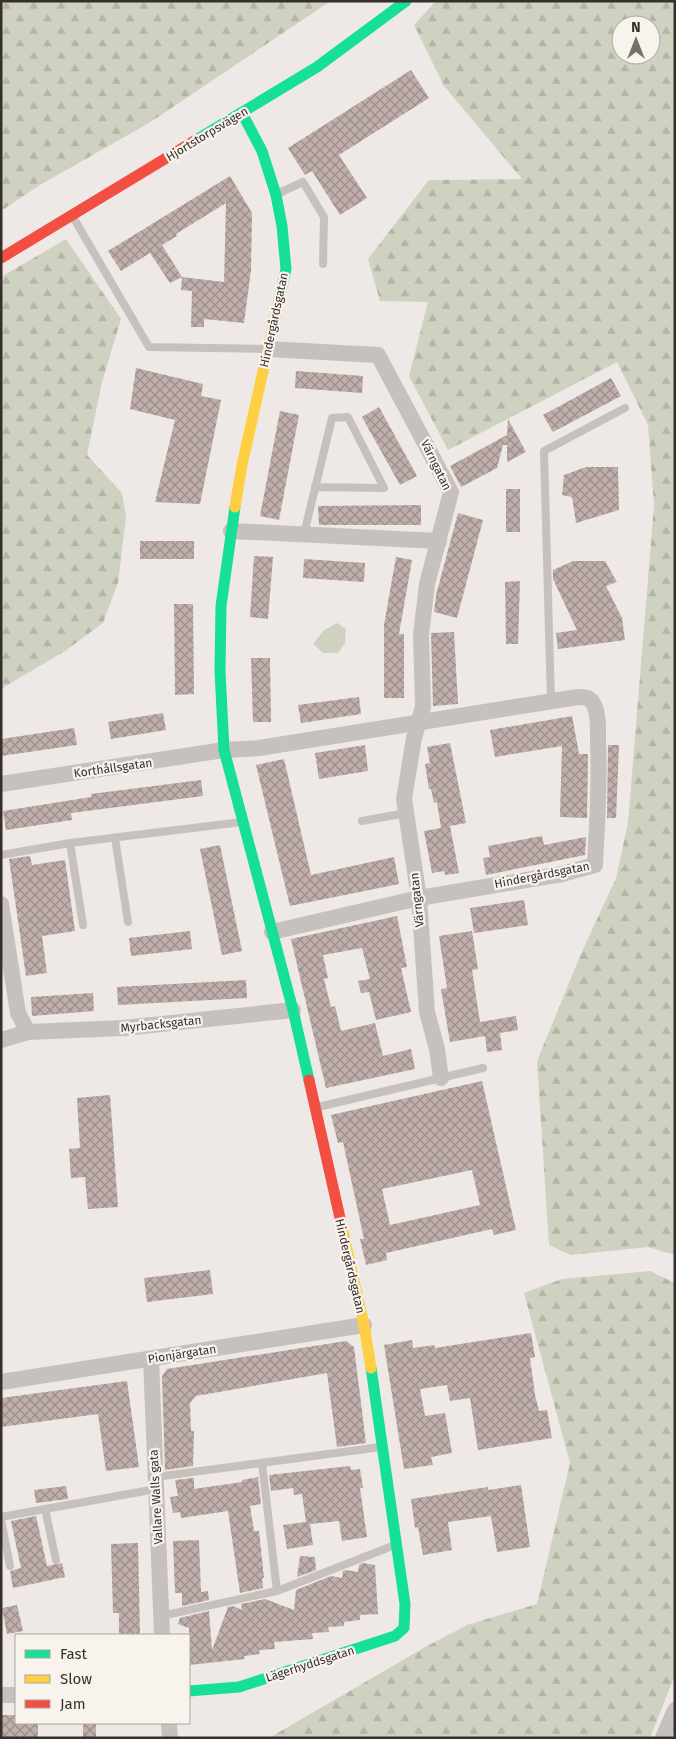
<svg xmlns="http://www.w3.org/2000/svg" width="676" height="1739" viewBox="0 0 676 1739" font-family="'Fira Sans',sans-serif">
  <defs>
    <pattern id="forest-firs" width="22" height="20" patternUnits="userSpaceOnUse" patternTransform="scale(1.25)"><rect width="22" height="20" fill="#d0d2c1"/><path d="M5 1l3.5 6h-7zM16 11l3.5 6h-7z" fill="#b3b5a6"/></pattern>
    <pattern id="building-cross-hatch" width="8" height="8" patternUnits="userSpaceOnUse" patternTransform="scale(1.25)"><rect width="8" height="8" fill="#bfaeaa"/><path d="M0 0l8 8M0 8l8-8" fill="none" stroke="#9c8e8b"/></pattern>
  </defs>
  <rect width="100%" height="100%" fill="#eee9e6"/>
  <g fill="url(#forest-firs)" fill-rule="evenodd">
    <path d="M1,1H331L149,123L40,185L1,211Z"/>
    <path d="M436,1H675V1255L648,1247L571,1255L549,1245L537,1061L580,956L616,878L628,823L654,505L648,425L617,362L448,450L409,376L428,302L380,301L368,259L429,180L522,179L444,86L414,25ZM621,25H651V55H621Z"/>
    <path d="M66,239L121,319L102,382L87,455L122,493L126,517L118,583L103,623L65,651L1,689V277Z"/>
    <path d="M650,1271L675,1283V1675L650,1738H269L427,1646L467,1625L537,1604L570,1463L524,1293L562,1279Z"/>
  </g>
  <path fill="#d0d2c1" d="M337,623L346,629L345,643L338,653H323L313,644L324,630Z"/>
  <g fill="url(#building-cross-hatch)" fill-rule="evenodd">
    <path d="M411,70L429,98L339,155L367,198L340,215L312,171L305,175L288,148Z"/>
    <path d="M230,176L252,213L251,270L244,323L204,319V327H191L192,291L181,290L182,277L170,283L150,253L121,271L108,251ZM226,203L224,282L182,277L162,245L177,236L176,234Z"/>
    <path d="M136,368L203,384L201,396L221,400L200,504L155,502L175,420L130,409Z"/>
    <path d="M296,371L363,376L362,393L295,388Z"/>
    <path d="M611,378L621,396L553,432L543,415Z"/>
    <path d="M379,407L417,476L400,485L362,417Z"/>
    <path d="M280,411L299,415L279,520L260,516Z"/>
    <path d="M508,419L526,452L507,462V445H503L497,468L461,487L450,466L507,435Z"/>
    <path d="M586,467H618L619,510L576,523L572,497L562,495L564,475Z"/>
    <rect x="506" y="489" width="14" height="43"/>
    <path d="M421,505V525H319L318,506Z"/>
    <path d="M458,513L483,520L457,618L434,612L436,595Z"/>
    <rect x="140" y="541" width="54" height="18"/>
    <path d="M254,556L273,557L268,619L250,617Z"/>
    <path d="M396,557L412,560L399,634H404V698H384V625Z"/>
    <path d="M304,559L365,563L364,582L303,578Z"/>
    <path d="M573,561H605L617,582L606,586L622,618L625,640L558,649L556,633L577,630L553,579V570Z"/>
    <path d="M520,581L518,644H506L505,582Z"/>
    <path d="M174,604H193L194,694L175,695Z"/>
    <path d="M454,632L458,704L433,706L431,633Z"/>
    <path d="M251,658H270L271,722H253Z"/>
    <path d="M359,697L361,714L301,723L298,705Z"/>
    <path d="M163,713L166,730L111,739L108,722Z"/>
    <path d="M572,716L579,754H588L587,818L560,817L562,746L495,757L490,730Z"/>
    <path d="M74,728L77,745L1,756V739Z"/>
    <path d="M450,743L466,823L450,826L459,873L445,875L444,871L432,873L424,831L441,828L437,802L434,803L431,789H429L425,764L430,763L427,747Z"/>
    <path d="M365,745L368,771L319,779L315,753Z"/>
    <path d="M608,745H619L616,818H607Z"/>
    <path d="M284,759L311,875L394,857L399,884L290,906L256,765Z"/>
    <path d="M201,780L203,796L71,813L72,820L6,830L3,811L91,797V794Z"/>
    <path d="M542,836L544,845L586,837L585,855L486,875L483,858L490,857L488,846Z"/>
    <path d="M220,845L242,951L222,955L200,849Z"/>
    <path d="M30,856L32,865L65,860L75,931L42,936L47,973L26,976L9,859Z"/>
    <path d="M524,900L528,925L474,933L470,908Z"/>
    <path d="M397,916L407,967L401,968L411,1012L376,1020L369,992L361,993L358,981L370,979L362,948L323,955L328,978L324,979L331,1007L335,1006L341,1031L375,1023L383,1056L411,1049L415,1069L326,1088L291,939Z"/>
    <path d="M190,931L192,949L131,956L129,938Z"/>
    <path d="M472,931L478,969L472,970L480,1022L516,1016L518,1030L500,1033L502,1050L487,1052L485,1036L450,1042L441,989L447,988L439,936Z"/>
    <path d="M246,980L247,998L118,1005L117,987Z"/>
    <path d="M93,993L94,1011L32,1016L31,997Z"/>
    <path d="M482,1081L516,1230L494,1235L492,1229L386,1253L387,1260L366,1265L360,1239H364L343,1142L338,1143L331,1115ZM472,1170L480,1205L390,1225L382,1189Z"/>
    <path d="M110,1095L118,1207L88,1209L85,1177L71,1178L69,1149L80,1148L77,1098Z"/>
    <path d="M210,1270L213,1294L147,1302L144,1278Z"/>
    <path d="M531,1333L535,1357L530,1358L535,1395L539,1411L547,1410L552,1438L478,1450L470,1398L450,1401L447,1385L420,1389L425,1416L445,1413L452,1453L431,1457L433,1465L404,1469L384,1345L412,1340L413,1348L434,1345L435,1348Z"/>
    <path d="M346,1341L354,1347L366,1443L337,1447L327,1373L196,1396L190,1403L191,1431H194L193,1466L165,1470L162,1376L167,1369Z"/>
    <path d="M127,1381L139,1467L106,1471L98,1414L1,1427V1398Z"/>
    <path d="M350,1466L351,1470L360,1469L363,1488H360L367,1537L342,1541L339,1521L310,1524L313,1545L287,1549L283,1525L306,1522L302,1494L294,1495L293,1488L271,1491L269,1475Z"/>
    <path d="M258,1477L261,1504L250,1506L254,1531H259L264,1578H262L263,1588L240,1593L228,1511L181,1518L180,1512L173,1513L170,1497L178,1496L175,1480L194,1478V1489L242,1482V1480Z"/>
    <path d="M521,1485L530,1547L497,1552L491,1516L448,1522L452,1550L423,1555L418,1527L415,1528L411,1499L488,1487V1490Z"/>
    <path d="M66,1486L68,1499L36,1503L34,1490Z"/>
    <path d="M36,1516L47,1566L62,1563L65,1577L13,1588L10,1571L21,1568L11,1521Z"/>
    <path d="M199,1540L201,1592L208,1591L209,1600L182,1606V1593H175L173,1541Z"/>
    <path d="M138,1543L140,1635H119V1613H113L111,1544Z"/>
    <path d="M300,1556L315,1557L316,1570L297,1577Z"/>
    <path d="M363,1563L375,1565L378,1614L360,1615V1620L344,1622V1626L328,1627L329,1632L312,1633L313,1639L274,1642L275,1649L259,1650L260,1654L244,1656L245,1659L189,1665V1628L178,1624L180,1618L209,1611L212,1650L228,1607L233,1606L242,1610L241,1604L265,1599L294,1610L296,1590L331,1576L342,1578L343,1571L346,1570L358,1572L359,1565Z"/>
    <path d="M17,1605L23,1631L7,1634L2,1608Z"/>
    <path d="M1,1715H16V1723H38V1738H1Z"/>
    <rect x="83" y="1723" width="13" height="15"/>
  </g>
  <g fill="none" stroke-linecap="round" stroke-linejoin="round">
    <g stroke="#c7c1be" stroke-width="8">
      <path d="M277,194L303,182L324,217L323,264"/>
      <path d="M73,217L149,347L266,349"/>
      <path d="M304,534L332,418L348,417L384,488L315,487"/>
      <path d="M551,702L544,451L625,408"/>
      <path d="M362,821L406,813"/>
      <path d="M115,838L128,922"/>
      <path d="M70,843L242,822"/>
      <path d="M1,855L70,843L83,925"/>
      <path d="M318,1107L483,1068"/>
      <path d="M262,1463L277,1591"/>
      <path d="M155,1477L381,1447"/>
      <path d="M45,1509L56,1560"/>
      <path d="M1,1517L156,1489"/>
      <path d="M1,1520L10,1566"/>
      <path d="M161,1616L277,1591L395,1545"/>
    </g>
    <g stroke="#c7c1be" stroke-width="16">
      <path d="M268,349L378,355L451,492L427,584L421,635L423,707L414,738L404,799L419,898L427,1012L437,1049L441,1078"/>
      <path d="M231,531L439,541"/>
      <path d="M1,784L224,750L259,748L578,697C586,697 590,697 594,705C599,715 598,731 598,742C600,784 597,824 595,865L562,874L419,898L272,932"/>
      <path d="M1,904L18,1013L28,1032L124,1028L293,1010"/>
      <path d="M1,1040L28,1032"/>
      <path d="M151,1359L162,1635"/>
      <path d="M1,1382L364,1325"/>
      <path d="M1,1695H16"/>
      <path d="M169,1723L170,1738"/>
      <path d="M663,1738L675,1710"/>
    </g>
    <g stroke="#16e098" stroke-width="11">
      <path d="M242,113L262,151L276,195L282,226L286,269L279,300"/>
      <path d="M196,140L317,67L406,1"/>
      <path d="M235,507L221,606L220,671L224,750L293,1010L309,1080"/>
      <path d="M189,1691L239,1687L395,1636L404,1628L405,1604L371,1368"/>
    </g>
    <g stroke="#ffcf43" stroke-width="11">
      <path d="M235,507L242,465L279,300"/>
      <path d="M340,1218L364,1325L371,1368"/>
    </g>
    <g stroke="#f24e42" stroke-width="11">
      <path d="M1,258L196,140"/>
      <path d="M309,1080L340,1218"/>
    </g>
  </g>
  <g text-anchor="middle" stroke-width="4.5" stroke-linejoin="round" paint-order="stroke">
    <g font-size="12" fill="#382f2c" stroke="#f9f3ee">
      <text transform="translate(207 134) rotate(-31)" y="4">Hjortstorpsvägen</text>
      <text transform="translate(274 320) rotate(-78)" y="4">Hindergårdsgatan</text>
      <text transform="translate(436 465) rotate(64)" y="4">Värngatan</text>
      <text transform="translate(113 768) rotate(-8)" y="4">Korthållsgatan</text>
      <text transform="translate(542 875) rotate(-11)" y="4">Hindergårdsgatan</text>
      <text transform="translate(417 900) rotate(-96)" y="4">Värngatan</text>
      <text transform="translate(161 1024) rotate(-6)" y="4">Myrbacksgatan</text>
      <text transform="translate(350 1266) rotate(77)" y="4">Hindergårdsgatan</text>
      <text transform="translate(182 1354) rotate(-9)" y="4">Pionjärgatan</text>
      <text transform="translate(156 1497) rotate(-93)" y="4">Vallare Walls gata</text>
      <text transform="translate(310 1664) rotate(-18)" y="4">Lägerhyddsgatan</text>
    </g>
  </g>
  <rect width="676" height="1739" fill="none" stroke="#382f2c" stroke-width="5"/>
  <rect x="15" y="1634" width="175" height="90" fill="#f9f3ee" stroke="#aca5a0"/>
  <rect x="25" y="1650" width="25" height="8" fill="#16e098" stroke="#aca5a0"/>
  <text x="60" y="1659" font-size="15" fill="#382f2c">Fast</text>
  <rect x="25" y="1675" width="25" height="8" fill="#ffcf43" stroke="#aca5a0"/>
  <text x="60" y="1684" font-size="15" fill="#382f2c">Slow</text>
  <rect x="25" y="1700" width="25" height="8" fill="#f24e42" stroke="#aca5a0"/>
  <text x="60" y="1709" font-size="15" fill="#382f2c">Jam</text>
  <g transform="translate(636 40)"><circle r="24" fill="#f9f3ee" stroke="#aca5a0"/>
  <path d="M0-4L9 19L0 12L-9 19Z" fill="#78706d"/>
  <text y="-8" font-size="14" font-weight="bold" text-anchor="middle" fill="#382f2c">N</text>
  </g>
</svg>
